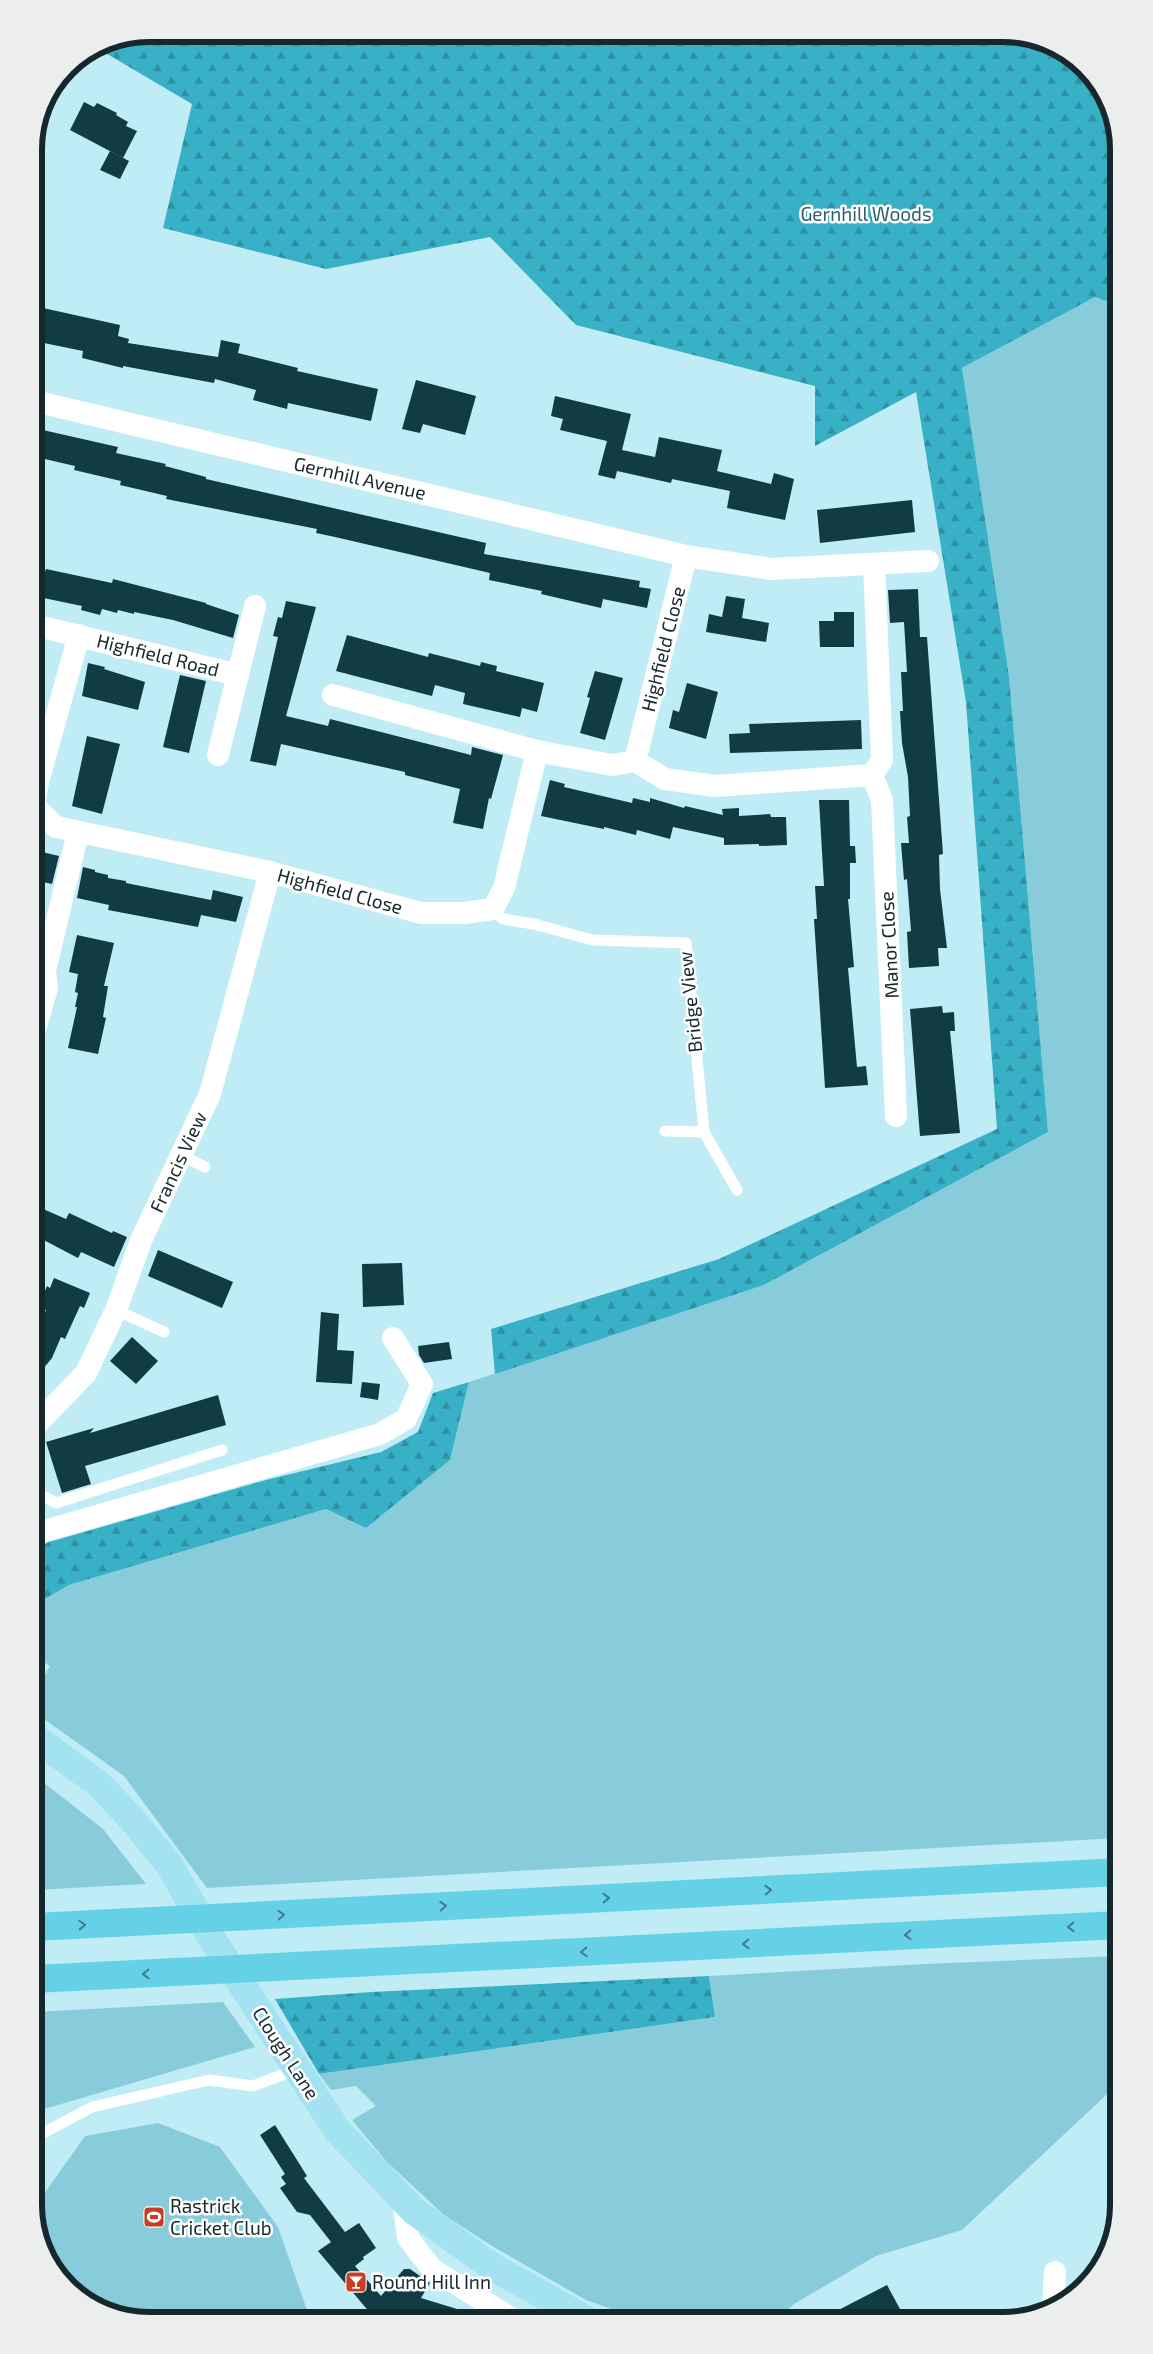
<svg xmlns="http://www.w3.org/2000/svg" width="1153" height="2354" viewBox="0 0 1153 2354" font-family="'Exo 2',sans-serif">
  <defs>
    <pattern id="forest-firs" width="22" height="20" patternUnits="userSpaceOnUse" patternTransform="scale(1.25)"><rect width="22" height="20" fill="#38b1c7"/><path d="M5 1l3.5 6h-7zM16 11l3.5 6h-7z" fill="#2e90a2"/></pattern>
  </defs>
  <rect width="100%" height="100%" fill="#c0ecf6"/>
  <g fill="#88ccdb">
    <path d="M1095,297L1119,306V1838L207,1888L124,1776L34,1712V1695L50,1666L34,1655V1605L69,1585L326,1509L366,1528L450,1460L469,1382L764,1285L1048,1132L1009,676L962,368Z"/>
    <path d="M34,1775L103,1829L146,1884L34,1890Z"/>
    <path d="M1119,1956V2083L962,2230L876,2256L794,2304L776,2320H654L650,2318L642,2320L586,2300L492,2246L444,2215L387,2162L352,2120L376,2106L356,2086L331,2090L319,2074L715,2017L709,1976L925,1964Z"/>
    <path d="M223,2002L255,2047L34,2112V2012Z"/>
    <path d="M158,2123L220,2147L278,2227L307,2310V2320H142L85,2301L42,2249L34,2208L85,2136Z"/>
  </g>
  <g fill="url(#forest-firs)">
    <path d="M149,34H1012L1074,57L1111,105L1119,149V306L1095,297L962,368L1009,676L1048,1132L764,1285L495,1374L491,1329L719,1259L997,1129L966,702L916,392L815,446V386L576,325L490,237L326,269L163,228L192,104L97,48L105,42Z"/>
    <path d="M76,62L34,145C35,118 52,78 76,62Z"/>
    <path d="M34,156L44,199L34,197Z"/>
    <path d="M469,1382L450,1460L366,1528L326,1509L69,1585L34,1605V1550L49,1542L266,1480L381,1452L418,1432L433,1393Z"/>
    <path d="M709,1976L715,2017L319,2074L275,1999L371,1992Z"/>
  </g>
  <g fill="#113c44">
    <path d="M84,102L94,107L97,103L117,113L116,115L128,122L126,126L137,131L123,158L70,130Z"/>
    <path d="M110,151L129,161L120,179L100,170Z"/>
    <path d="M34,306L120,325L118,336L129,339L128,343L218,357L221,340L240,344L238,353L298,368L297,371L378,389L371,421L288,403L287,409L253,400L256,390L215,379L214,383L123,366V368L82,358L83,351L34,341Z"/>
    <path d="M416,380L476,396L465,435L423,424L420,433L402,429Z"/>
    <path d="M555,396L631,414L622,450L655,457L659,437L722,450L717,471L771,484L774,473L794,479L785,520L727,508L730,491L672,479L671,483L617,471L615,479L598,475L607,441L560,430L563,419L551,416Z"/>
    <path d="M34,428L118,447L116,453L166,464L165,466L206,477V479L486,543L484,554L640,581L639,587L651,589L647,608L603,599L601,608L541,594L542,591L489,580L490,573L335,537L316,533L317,529L166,499L167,496L120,485L121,481L74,470L75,466L36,457L38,448L34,447Z"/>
    <path d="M912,500L915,532L820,543L817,510Z"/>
    <path d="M34,569L45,572L46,569L112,583L113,579L206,603V604L239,615L233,638L173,620L134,612V614L118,610L117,613L102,609L100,615L81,610L82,606L34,596Z"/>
    <path d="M918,589L920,637H927L943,854L939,855L940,889L947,948H938L939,966L909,968L907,932L911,931L907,879L904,880L901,843H909L907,817L910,816L908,777L902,743L900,711H903L901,672H907L904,622L890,623L888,590Z"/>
    <path d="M726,596L745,599L742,618L769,623L766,642L706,632L709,614L722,617Z"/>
    <path d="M286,601L316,607L286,716L328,726L330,719L471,755L472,747L503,755L491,799L489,798L483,829L453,823L460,789L405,775V772L281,744L276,766L250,761L278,637L273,636L278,617L282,618Z"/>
    <path d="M834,612H854V647H820L819,621H834Z"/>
    <path d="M347,635L428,657L429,653L480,666L481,662L497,666L496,671L544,683L537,712L522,708L520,717L463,704L465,693L435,685L432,696L336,671Z"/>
    <path d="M88,663L105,667L104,669L145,682L138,710L82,696Z"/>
    <path d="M595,671L623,678L605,740L580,733L590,698L587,697Z"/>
    <path d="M180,675L206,681L189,753L163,747Z"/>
    <path d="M687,683L718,692L706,739L669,728L673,710L679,712Z"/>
    <path d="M861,720L862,749L730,753L729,734L750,733L749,724Z"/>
    <path d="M87,736L120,744L102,814L72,806Z"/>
    <path d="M550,780L565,784L564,787L632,803L633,798L650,802V798L684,808L685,806L723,815L722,809L739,808V816L770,814L771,817H786L787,845L759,846V844L724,845V838L673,827L670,839L637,830L636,835L604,827V829L541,816Z"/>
    <path d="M819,800H849L850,846H855L856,863H850V899H848L854,967L848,968L857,1067L866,1066L868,1085L825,1088L814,919H817L815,886H824Z"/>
    <path d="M34,850L59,856L52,884L34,880Z"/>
    <path d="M83,867L95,870V872L108,875V878L126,881V883L211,900L213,890L243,897L236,922L201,915L198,927L108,910L109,905L77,898Z"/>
    <path d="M77,935L114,943L104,986H108L103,1017L106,1018L98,1054L68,1048L77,1007H75L78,993L75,992L78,974L69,972Z"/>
    <path d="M942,1006L943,1013L954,1012L955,1031H950L960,1133L920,1136L910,1009Z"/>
    <path d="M34,1205L66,1219L69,1213L112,1233L113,1231L127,1237L114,1267L81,1252L78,1258L34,1235Z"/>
    <path d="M158,1250L233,1282L222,1308L148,1276Z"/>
    <path d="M402,1263L404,1305L363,1307L362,1264Z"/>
    <path d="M54,1278L90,1293L84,1308L80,1306L65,1339L61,1337L52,1358L34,1380V1336L46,1310L38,1307L47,1286L50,1288Z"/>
    <path d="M321,1312L339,1314L337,1350L354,1351L352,1384L316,1382Z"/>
    <path d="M132,1337L158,1361L136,1384L110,1361Z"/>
    <path d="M449,1342L452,1359L424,1363L419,1355L418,1346Z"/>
    <path d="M362,1382L380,1384L378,1400L360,1397Z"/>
    <path d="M218,1395L226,1425L85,1466L91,1484L62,1493L46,1442L94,1428L90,1433Z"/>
    <path d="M275,2125L307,2176L304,2178L345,2232L359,2223L376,2248L363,2257L364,2259L355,2266L381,2296L404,2269H410L430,2283L421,2298L480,2316L479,2320H376L318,2251L331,2242L310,2215L297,2212L280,2188L286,2184L281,2177L285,2174L260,2135Z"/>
    <path d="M887,2285L906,2320H819Z"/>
  </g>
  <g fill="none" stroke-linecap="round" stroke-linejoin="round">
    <g stroke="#fff" stroke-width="11">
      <path d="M493,909L503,919L534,924L592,940L686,943L704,1132L737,1190"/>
      <path d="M665,1131L704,1132"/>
      <path d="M181,1155L205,1167"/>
      <path d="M116,1310L164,1332"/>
      <path d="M34,1491L56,1503L222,1450"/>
      <path d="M34,2138L92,2107L209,2080L253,2086L297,2069"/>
      <path d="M945,2318L946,2320"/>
    </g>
    <g stroke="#fff" stroke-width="22">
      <path d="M34,401L686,556L772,569L928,561"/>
      <path d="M34,625L238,675"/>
      <path d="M333,695L537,751"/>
      <path d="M218,755L255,606"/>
      <path d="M635,761L665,779L715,786L872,775L882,760L874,564"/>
      <path d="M872,775L882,800L896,1116"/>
      <path d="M34,806L56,827L270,872L421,913H464L493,909L504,888L537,751L612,765L635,761L686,556"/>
      <path d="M34,806L38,782L79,635"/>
      <path d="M36,1026L47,988L45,971L78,832"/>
      <path d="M34,1427L86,1373L116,1310L142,1238L210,1094L270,872"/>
      <path d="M34,1536L41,1532L349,1443L380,1434L406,1419L422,1384L393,1338"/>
      <path d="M403,2199L408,2238L432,2269L514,2320"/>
      <path d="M1053,2307L1055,2272"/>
    </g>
    <path stroke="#a3e3f1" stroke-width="28" d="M34,1737L100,1785L137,1825L170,1866L210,1936L337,2130L414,2211L491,2266L587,2320"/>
    <g stroke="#65d1e7" stroke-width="28">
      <path d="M34,1927L1119,1872"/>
      <path d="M34,1979L1119,1925"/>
    </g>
  </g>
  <defs><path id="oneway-chevron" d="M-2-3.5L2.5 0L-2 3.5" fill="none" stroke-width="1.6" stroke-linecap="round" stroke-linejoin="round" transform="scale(1.25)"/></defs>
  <g stroke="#3e7c89">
    <use href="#oneway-chevron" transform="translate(768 1890) rotate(-3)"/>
    <use href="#oneway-chevron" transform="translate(606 1898) rotate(-3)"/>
    <use href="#oneway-chevron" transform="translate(443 1906) rotate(-3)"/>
    <use href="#oneway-chevron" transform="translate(281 1915) rotate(-3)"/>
    <use href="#oneway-chevron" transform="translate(82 1925) rotate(-3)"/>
    <use href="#oneway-chevron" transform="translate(1071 1927) rotate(177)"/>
    <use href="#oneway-chevron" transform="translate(908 1935) rotate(177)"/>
    <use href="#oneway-chevron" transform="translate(746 1944) rotate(177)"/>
    <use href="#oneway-chevron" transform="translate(584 1952) rotate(177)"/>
    <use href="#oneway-chevron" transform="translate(146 1974) rotate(177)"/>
  </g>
  <defs>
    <g id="stadium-square" transform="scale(1.125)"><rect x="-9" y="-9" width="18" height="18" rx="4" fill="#c83d23" stroke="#fff"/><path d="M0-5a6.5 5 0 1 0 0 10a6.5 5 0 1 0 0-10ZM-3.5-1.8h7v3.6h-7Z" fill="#fff"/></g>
    <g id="bar-square" transform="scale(1.125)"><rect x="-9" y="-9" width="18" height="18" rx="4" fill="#c83d23" stroke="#fff"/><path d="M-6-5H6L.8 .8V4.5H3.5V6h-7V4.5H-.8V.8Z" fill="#fff"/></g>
  </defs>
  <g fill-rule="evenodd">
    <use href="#stadium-square" x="154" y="2217"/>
    <use href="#bar-square" x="356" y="2282"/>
  </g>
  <g text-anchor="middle" stroke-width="5" stroke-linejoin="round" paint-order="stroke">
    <g font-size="19" fill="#2f606a" stroke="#fff">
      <text x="866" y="221">Gernhill Woods</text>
    </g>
    <g font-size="19" fill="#16282b" stroke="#fff">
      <text transform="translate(360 478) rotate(13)" y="7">Gernhill Avenue</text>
      <text transform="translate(663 649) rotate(-76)" y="7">Highfield Close</text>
      <text transform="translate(158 655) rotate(14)" y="7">Highfield Road</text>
      <text transform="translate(340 891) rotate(15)" y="7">Highfield Close</text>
      <text transform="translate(889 945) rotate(-93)" y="7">Manor Close</text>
      <text transform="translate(690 1002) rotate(-96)" y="7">Bridge View</text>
      <text transform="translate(178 1162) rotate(-65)" y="7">Francis View</text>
      <text transform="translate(286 2053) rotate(57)" y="7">Clough Lane</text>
    </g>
    <g font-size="19" fill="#16282b" stroke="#fff" text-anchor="start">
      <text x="170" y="2213">Rastrick<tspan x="170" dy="22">Cricket Club</tspan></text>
      <text x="372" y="2289">Round Hill Inn</text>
    </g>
  </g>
  <path d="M0 0H1153V2354H0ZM149 42H1003A107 107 0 0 1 1110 149V2205A107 107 0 0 1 1003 2312H149A107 107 0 0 1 42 2205V149A107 107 0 0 1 149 42Z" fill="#eceeee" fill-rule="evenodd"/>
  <path fill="none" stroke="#16282b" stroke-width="6" d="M149 42H1003A107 107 0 0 1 1110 149V2205A107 107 0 0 1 1003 2312H149A107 107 0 0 1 42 2205V149A107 107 0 0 1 149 42Z"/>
</svg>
